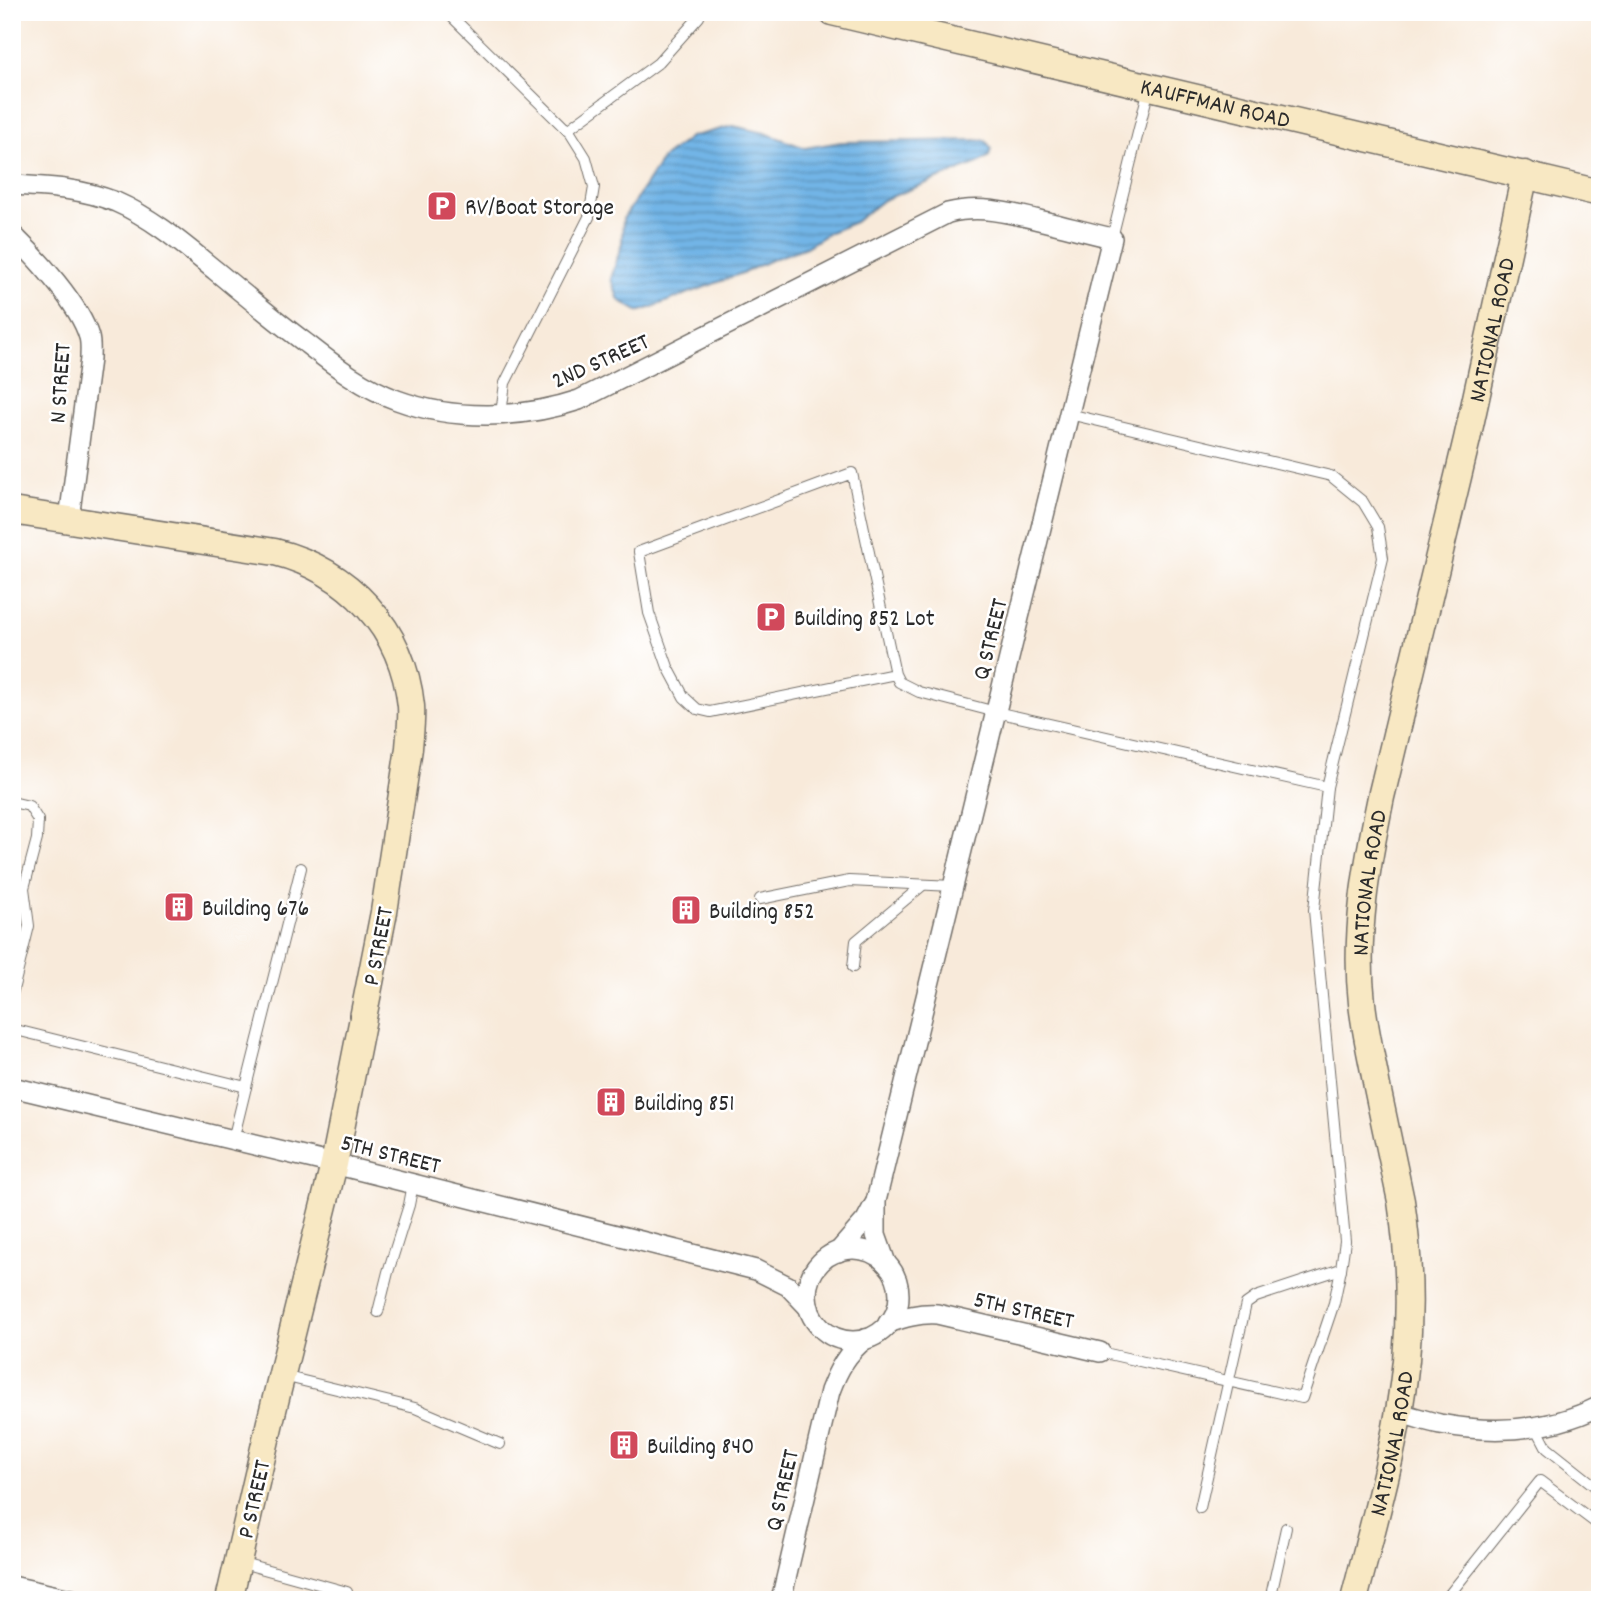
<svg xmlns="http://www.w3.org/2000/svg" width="1612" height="1612" viewBox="0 0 1612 1612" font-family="Dekko,sans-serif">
  <defs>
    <pattern id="water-rules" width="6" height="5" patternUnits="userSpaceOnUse" patternTransform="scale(1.75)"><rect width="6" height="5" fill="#72b5e7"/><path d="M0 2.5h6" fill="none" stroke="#5e93bb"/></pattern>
  </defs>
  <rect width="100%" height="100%" fill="#fff"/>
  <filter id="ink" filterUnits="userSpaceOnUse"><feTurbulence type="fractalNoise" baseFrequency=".0143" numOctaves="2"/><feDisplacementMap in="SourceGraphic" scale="14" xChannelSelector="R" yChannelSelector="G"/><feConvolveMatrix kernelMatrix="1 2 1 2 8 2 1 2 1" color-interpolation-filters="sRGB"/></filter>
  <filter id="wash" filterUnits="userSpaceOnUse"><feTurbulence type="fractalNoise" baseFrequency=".00686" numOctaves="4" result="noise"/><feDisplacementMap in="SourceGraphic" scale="28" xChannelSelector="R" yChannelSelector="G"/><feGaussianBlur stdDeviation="1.57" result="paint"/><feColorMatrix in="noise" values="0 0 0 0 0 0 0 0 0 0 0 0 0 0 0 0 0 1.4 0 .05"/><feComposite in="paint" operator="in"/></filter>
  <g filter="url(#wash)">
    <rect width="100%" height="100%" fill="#f8eada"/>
    <path fill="url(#water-rules)" stroke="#4e7089" stroke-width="2" d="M733,126L765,133L805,148L841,142L985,140L991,148L989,156L978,163L883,200L855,222L830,232L806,247L773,259L745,272L639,312L619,300L611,279L622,243L623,219L663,158L690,137Z"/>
  </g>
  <g filter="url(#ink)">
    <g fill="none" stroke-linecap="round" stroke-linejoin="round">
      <g stroke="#736e68" stroke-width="12">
        <g id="lane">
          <path d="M447,12L571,134L586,158L594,187L589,217L505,383L501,414"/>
          <path d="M567,130L658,63L699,17"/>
          <path d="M1112,238L1149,88"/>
          <path d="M1069,414L1331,476L1363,502L1378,527L1383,558L1327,787"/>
          <path d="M895,674L710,712L697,709L684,697L668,667L649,613L639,552L852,473L895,674L899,682L919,692L996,712L1327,787L1314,910L1345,1241L1341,1269L1256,1297L1246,1304L1200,1508"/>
          <path d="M12,802L29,806L38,820L37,839L24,888L29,926L12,994"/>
          <path d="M760,899L849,881L953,886"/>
          <path d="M853,967L856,941L923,885"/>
          <path d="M12,1029L246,1087L301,868"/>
          <path d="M233,1140L246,1087"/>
          <path d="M378,1312L388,1272L409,1205L413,1184"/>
          <path d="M1100,1352L1302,1398L1334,1303L1341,1269"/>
          <path d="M283,1376L415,1408L500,1444"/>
          <path d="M1536,1427L1547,1448L1600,1490"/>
          <path d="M239,1562L347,1592"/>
          <path d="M782,1595L800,1600"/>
          <path d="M1270,1600L1286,1528"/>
          <path d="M1445,1600L1540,1481L1600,1526"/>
        </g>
      </g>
      <g stroke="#736e68" stroke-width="22">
        <g id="street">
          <path d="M12,185C50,187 80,188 116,202C153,218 185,246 216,271C246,296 276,321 307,344C335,366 364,388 397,400C454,421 522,419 579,400L948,213C982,204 1014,214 1047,222C1068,227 1090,233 1112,238L876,1201V1235L886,1263"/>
          <path d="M12,234C36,257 80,305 89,337C91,344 90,352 90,359L69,519"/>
          <path d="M12,1087L334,1164L756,1270L788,1286L809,1308"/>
          <circle cx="853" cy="1295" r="46"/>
          <path d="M838,1252L866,1220L874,1205"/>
          <path d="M888,1323C905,1317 919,1313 937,1314L1100,1352"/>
          <path d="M1398,1413C1412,1416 1426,1421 1440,1424C1494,1434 1550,1431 1600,1406"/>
          <path d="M12,1586L75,1600"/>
          <path d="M781,1600L830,1391C838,1370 847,1353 865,1339"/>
        </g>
      </g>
      <g stroke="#736e68" stroke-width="29">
        <g id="secondary">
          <path id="s1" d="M832,12L1600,193"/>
          <path d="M12,511L275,552C349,571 403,628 411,706C412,720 410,734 409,748L384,912L334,1164L270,1422L229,1600"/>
          <path id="s2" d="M1354,1600C1374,1521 1398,1441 1406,1360C1411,1307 1409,1254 1401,1201C1393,1163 1385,1125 1377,1087C1372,1059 1365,1031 1362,1003C1354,934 1367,864 1381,797L1467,439L1525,174"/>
        </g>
      </g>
      <use href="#lane" stroke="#fff" stroke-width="10"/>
      <use href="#street" stroke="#fff" stroke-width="19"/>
      <use href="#secondary" stroke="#f8e8c3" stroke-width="26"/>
    </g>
  </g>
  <defs>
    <g id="parking-square" transform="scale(1.575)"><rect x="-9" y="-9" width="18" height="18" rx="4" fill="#d1495b" stroke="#fff"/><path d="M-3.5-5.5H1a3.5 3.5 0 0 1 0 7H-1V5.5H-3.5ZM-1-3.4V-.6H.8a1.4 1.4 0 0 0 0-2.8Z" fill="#fff"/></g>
    <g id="building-square" transform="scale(1.575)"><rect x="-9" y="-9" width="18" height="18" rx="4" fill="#d1495b" stroke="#fff"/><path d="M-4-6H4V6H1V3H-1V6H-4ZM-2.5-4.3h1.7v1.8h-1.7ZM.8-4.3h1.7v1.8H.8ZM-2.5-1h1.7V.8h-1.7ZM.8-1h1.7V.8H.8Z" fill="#fff"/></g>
  </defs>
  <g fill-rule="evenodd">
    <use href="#parking-square" x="442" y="206"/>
    <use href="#parking-square" x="771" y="617"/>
    <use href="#building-square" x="179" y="907"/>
    <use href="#building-square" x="686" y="910"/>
    <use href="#building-square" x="611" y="1102"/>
    <use href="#building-square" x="624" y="1445"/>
  </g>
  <g text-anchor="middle" stroke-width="5" stroke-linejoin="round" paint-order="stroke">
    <g font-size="24" fill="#2b2b2b" stroke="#fff">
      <text dy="8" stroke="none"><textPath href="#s1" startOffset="394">KAUFFMAN ROAD</textPath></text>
      <text dy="8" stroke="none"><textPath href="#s2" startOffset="1295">NATIONAL ROAD</textPath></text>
      <text transform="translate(600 360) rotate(-24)" y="8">2ND STREET</text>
      <text transform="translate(59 383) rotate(-86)" y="8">N STREET</text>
      <text transform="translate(989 639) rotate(-76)" y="8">Q STREET</text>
      <text dy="8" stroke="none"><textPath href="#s2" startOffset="728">NATIONAL ROAD</textPath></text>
      <text transform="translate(377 946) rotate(-79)" y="8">P STREET</text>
      <text transform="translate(391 1153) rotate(14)" y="8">5TH STREET</text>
      <text transform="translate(1024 1309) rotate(13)" y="8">5TH STREET</text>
      <text dy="8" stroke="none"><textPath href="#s2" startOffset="161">NATIONAL ROAD</textPath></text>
      <text transform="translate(781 1490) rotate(-77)" y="8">Q STREET</text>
      <text transform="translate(253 1499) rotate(-77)" y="8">P STREET</text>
    </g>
    <g font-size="24" fill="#2b2b2b" stroke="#fff" text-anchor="start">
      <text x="465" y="214">RV/Boat Storage</text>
      <text x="794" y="625">Building 852 Lot</text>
      <text x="202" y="915">Building 676</text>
      <text x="709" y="918">Building 852</text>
      <text x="634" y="1110">Building 851</text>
      <text x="647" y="1453">Building 840</text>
    </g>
  </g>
  <rect width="1612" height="1612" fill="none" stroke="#fff" stroke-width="42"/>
</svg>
